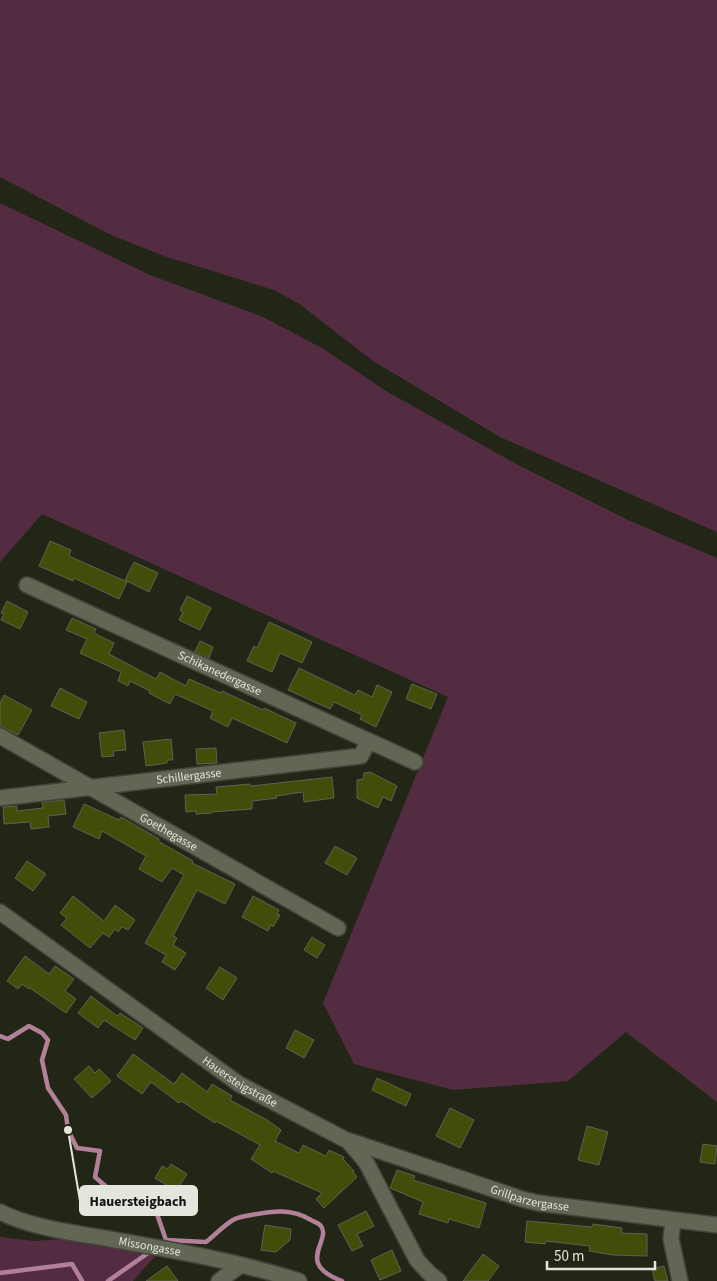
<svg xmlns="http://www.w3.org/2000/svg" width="717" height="1281" viewBox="0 0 717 1281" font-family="'Source Sans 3',sans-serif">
  <rect width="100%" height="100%" fill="#222617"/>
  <g fill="#542c41">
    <path d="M0,0H717V532L500,437L373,361L298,303L274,290L164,256L111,235L0,177Z"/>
    <path d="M0,203L150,275L261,316L322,348L386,391L520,466L628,520L717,558V1102L626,1032L568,1081L453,1090L354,1064L323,1003L448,697L42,514L0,562Z"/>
    <path d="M0,1237L34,1241L87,1237L157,1254L133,1281H0Z"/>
  </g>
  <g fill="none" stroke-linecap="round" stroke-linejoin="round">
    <g stroke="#b3809a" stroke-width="4.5">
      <path d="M0,1036L8,1039L29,1026L42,1033L48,1040L42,1060L48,1088L66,1115L68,1130L77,1148L100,1151L95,1177L110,1190L145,1200L157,1214L166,1240L206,1242C215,1235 223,1226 233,1220C238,1217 246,1216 251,1215C272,1211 292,1208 311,1220C314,1222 319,1223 321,1226C332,1241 294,1263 342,1281"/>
      <path d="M0,1273L72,1264L82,1281"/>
      <path d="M108,1281L151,1251"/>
    </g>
  </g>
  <g fill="#424d0a" stroke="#5e6251">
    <path d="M50,541L71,550L69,556L127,582L119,599L74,578L73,581L39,566Z"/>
    <path d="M134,562L158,573L149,592L125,580Z"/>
    <path d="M187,596L211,608L200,630L179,620L183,612L180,610Z"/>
    <path d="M7,601L28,612L20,629L1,620L4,614L1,613Z"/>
    <path d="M72,618L96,629L94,633L114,643L109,654L156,679L160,672L186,686L189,679L221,693L222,691L263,710L264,708L296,723L287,743L232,718L228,727L210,718L213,711L175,694L170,704L149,693L150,691L130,681L128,686L118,681L121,672L80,653L87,639L66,630Z"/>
    <path d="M269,622L312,642L302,663L280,653L272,672L247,661L254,646L257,648Z"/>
    <path d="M200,641L213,647L209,658L195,652Z"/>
    <path d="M299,668L355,695L358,690L372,697L377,685L392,692L376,727L360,719L362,715L334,702L330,709L288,690Z"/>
    <path d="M412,684L437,694L431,709L406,699Z"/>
    <path d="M60,688L87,702L79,719L51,706Z"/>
    <path d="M4,695L32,710L18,735L0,726V703Z"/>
    <path d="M124,730L126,750L113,751L114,756L102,757L99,733Z"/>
    <path d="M171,739L173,760H167V763L146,766L143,742Z"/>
    <path d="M216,748L217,763L197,764L196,749Z"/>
    <path d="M370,772L397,786L391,801L383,797L378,808L357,798V780L363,779L364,773Z"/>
    <path d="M332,777L334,798L304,802L303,792L276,796L277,798L252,801V809L212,812V813L196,814V811L186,812L185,795L217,794L216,787L250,784L251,786Z"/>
    <path d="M64,800L66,814L48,816L49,827L31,829L30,822L4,824L3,807L17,806V811L43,808L42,802Z"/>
    <path d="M84,804L119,820L121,817L159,839L158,841L193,861L192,863L235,884L225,904L197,890L173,936L177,938L173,945L186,953L175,970L162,962L166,955L145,943L184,875L172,868L162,882L139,869L146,856L102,831L99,839L73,827Z"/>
    <path d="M335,846L357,858L347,875L325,863Z"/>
    <path d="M27,861L46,874L33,891L15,878Z"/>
    <path d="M73,896L104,921L115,905L135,920L128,930L122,927L118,932L115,929L109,937L103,933L90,948L61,925L67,918L60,913Z"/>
    <path d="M253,896L279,910L277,914L280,915L273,927L271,925L268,931L242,917Z"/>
    <path d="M312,937L325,945L317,958L304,950Z"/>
    <path d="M25,956L49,974L55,966L74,979L65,991L76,999L66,1013L30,988L29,989L22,984L18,989L7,981Z"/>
    <path d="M220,967L237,978L223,1000L206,988Z"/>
    <path d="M91,996L117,1016L120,1013L143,1028L135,1040L104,1020L98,1028L78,1013Z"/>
    <path d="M295,1030L314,1040L304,1058L286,1048Z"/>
    <path d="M133,1054L174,1084L182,1073L207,1092L212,1084L232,1096L230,1100L267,1120L281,1130L275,1141L299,1153L303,1145L326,1156L329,1150L344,1157L343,1159L354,1171L353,1172L357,1177L324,1208L316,1199L322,1193L273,1171L272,1173L251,1159L260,1145L216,1121L215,1123L181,1101L179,1103L151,1082L142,1094L117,1076Z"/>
    <path d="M89,1066L95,1073L99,1069L111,1081L92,1098L74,1079Z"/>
    <path d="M377,1078L411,1094L406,1106L372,1090Z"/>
    <path d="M450,1108L474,1120L460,1148L436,1136Z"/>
    <path d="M587,1126L608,1132L599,1165L578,1160Z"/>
    <path d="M703,1144L717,1146L715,1164L700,1162Z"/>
    <path d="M171,1164L187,1174L176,1191L155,1178L162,1166L168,1169Z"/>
    <path d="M397,1170L415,1176L413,1180L486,1203L479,1228L449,1219L448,1223L419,1214L423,1202L390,1188Z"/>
    <path d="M366,1211L374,1226L357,1234L363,1246L352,1251L338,1225Z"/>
    <path d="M527,1221L592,1227L593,1224L622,1228L621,1233L647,1234V1256L613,1255L589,1251L590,1246L546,1241L545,1244L525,1242Z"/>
    <path d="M265,1225L291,1229L290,1240L276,1252L261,1250Z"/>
    <path d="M392,1250L401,1271L380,1280L371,1260Z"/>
    <path d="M483,1254L499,1266L488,1281H463Z"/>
    <path d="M167,1266L178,1281H146Z"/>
    <path d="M664,1266L668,1281H655L652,1269Z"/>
  </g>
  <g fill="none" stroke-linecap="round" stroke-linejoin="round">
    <g stroke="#404337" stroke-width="18">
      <g id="minor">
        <path id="s1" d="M27,585L415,762"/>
        <path id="s2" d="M0,736L338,928"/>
        <path id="s3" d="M0,798L361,756L368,742"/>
        <path id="s4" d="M0,912L239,1084L348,1141L366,1162L417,1260L430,1274L439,1281"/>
        <path id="s5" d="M350,1141L522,1199L538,1203L717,1225"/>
        <path id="s6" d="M0,1212C35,1229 77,1233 115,1240C177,1251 240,1262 299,1281"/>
        <path d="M673,1220L671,1239L680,1281"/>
        <path d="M219,1281L241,1265"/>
      </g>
    </g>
    <use href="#minor" stroke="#626655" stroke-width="15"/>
  </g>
  <g text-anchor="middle" stroke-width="4" stroke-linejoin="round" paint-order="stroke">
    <g font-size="12" fill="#e3e6dc" stroke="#222617">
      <text dy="4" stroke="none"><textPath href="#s1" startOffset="212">Schikanedergasse</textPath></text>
      <text dy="4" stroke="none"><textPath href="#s3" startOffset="190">Schillergasse</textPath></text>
      <text dy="4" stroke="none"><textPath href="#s2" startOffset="194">Goethegasse</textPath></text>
      <text dy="4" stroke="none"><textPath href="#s4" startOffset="294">Hauersteigstraße</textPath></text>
      <text dy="4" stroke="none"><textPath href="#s5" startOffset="189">Grillparzergasse</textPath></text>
      <text dy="4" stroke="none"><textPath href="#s6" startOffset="154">Missongasse</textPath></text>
    </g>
  </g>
  <path fill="none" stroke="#e3e6dc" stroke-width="2" d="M68 1130L80 1201"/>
  <circle fill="#e3e6dc" stroke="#222617" stroke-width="2" cx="68" cy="1130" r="5"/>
  <rect fill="#e3e6dc" stroke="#e3e6dc" stroke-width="2" x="80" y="1186" width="117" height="29" rx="5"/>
  <g font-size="14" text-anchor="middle" font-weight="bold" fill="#111">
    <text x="138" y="1206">Hauersteigbach</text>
  </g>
  <path d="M547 1261v8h108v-8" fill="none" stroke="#e3e6dc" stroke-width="2.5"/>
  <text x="554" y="1261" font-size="15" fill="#e3e6dc" stroke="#222617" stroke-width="4" paint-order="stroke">50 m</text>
</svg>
